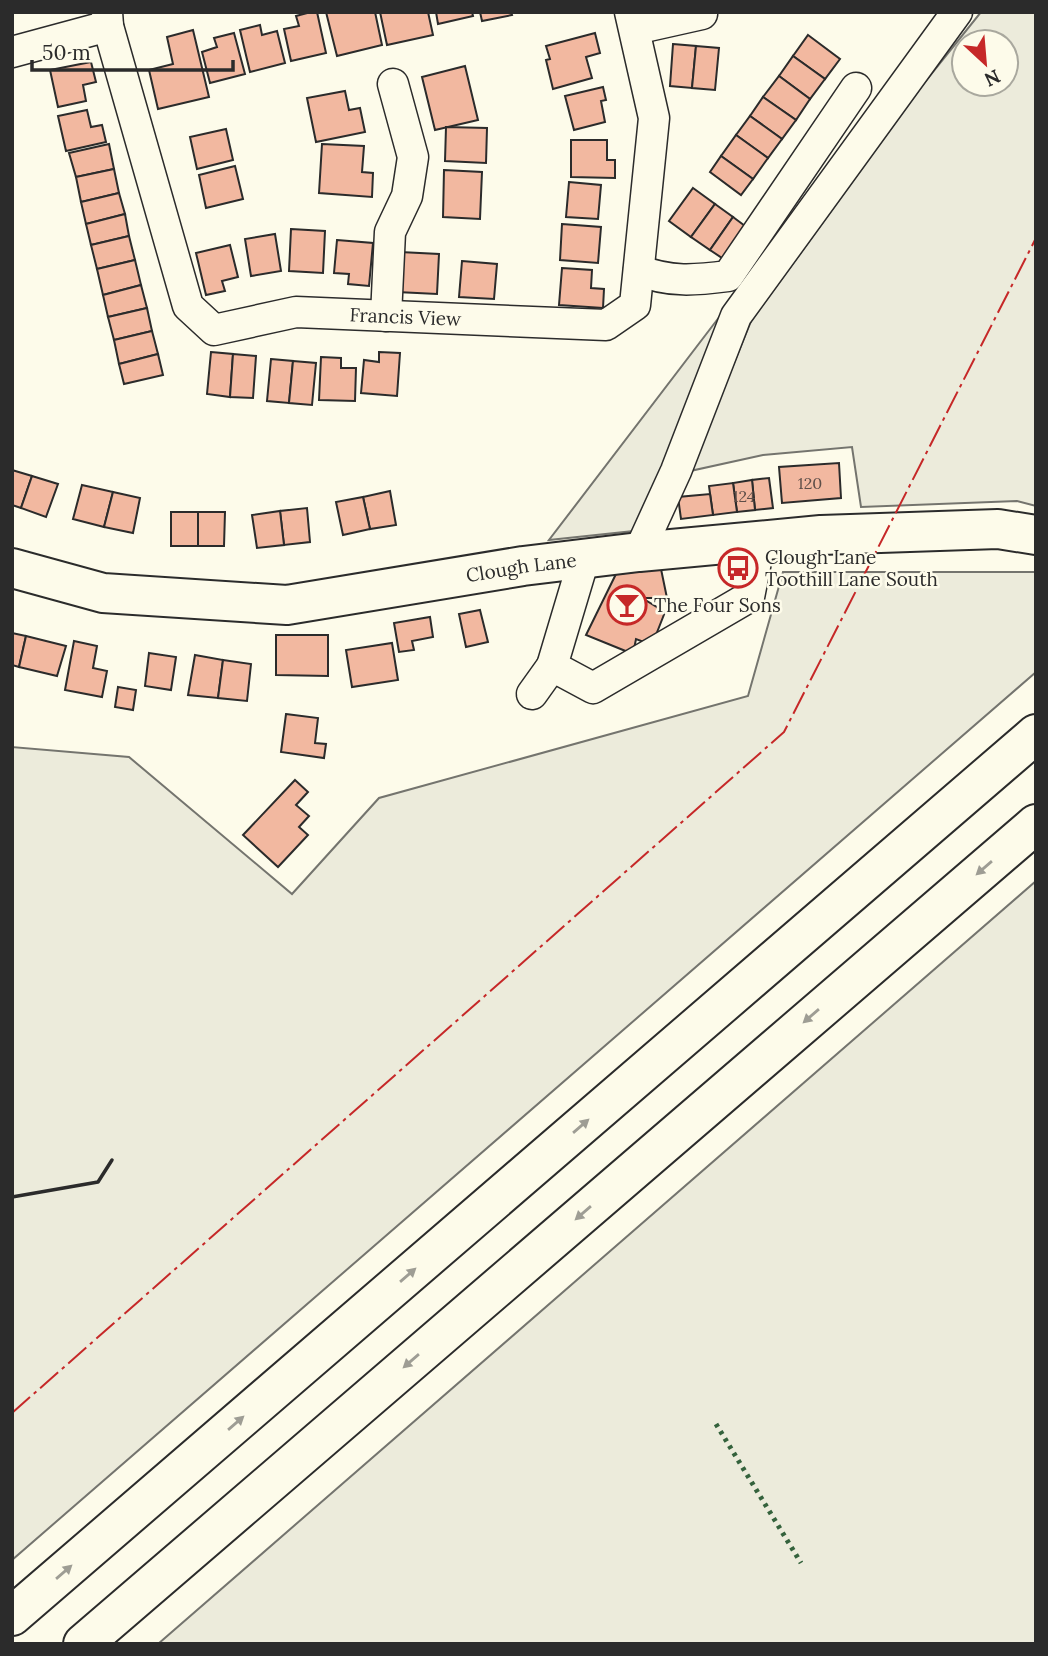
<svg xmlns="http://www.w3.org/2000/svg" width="1048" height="1656" viewBox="0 0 1048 1656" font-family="Lora,serif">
  <rect width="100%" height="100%" fill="#fdfbea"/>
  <g fill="#ecebdb" stroke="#74746e" stroke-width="2" fill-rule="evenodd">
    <path d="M981,12H1036V506L1017,501L861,507L852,447L763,455L690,471L751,321L924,83ZM964,42H1006V84H964Z"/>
    <path d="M733,299L643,530L549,540Z"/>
    <path d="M783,572H1036V672L12,1560V747L129,757L292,894L379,798L748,696Z"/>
    <path d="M1036,881V1644H158Z"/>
  </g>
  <g fill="#f2b8a0" stroke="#2b2b2b" stroke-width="2">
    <path d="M311,12H317L326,53L291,61L284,29L299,26L296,16Z"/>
    <path d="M326,12H375L382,45L337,56Z"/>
    <path d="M380,12H428L433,35L387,45Z"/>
    <path d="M436,12H472L473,16L438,24Z"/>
    <path d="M480,12H511L512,15L482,21Z"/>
    <path d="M260,25L262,35L277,31L285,63L250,72L240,30Z"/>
    <path d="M193,30L209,97L158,109L149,70L173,64L167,37Z"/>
    <path d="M234,33L245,74L210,83L202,52L217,47L214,38Z"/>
    <path d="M595,33L600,53L586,57L592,78L553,89L546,60L550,59L546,46Z"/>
    <path d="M808,35L840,59L825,79L793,56Z"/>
    <path d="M673,44L696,46L692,88L670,86Z"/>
    <path d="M696,46L719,48L715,90L692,88Z"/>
    <path d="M793,56L825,79L810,99L779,76Z"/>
    <path d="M91,62L96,82L83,85L86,101L58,107L50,70Z"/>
    <path d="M465,66L478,120L435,130L422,77Z"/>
    <path d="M779,76L810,99L796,120L763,97Z"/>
    <path d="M603,87L606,100L601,101L605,122L574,130L565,96Z"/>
    <path d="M345,91L349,110L360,108L365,132L316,142L307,98Z"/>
    <path d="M763,97L796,120L782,139L750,116Z"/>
    <path d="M87,110L91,127L102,125L106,142L66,151L58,116Z"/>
    <path d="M750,116L782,139L768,158L736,135Z"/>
    <path d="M446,127L487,128L486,163L445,161Z"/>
    <path d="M226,129L233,160L197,169L190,137Z"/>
    <path d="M736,135L768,158L753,179L721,156Z"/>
    <path d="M571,140H607V160H615V178L571,177Z"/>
    <path d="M109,144L114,169L76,177L69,153Z"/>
    <path d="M322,144L364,146L362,172L373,173L372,197L319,193Z"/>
    <path d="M721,156L753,179L741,195L710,172Z"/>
    <path d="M235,166L243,199L206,208L199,175Z"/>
    <path d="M114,169L119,193L81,202L76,177Z"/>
    <path d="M444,170L482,172L480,219L443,217Z"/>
    <path d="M569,182L601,185L598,219L566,217Z"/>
    <path d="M693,188L715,204L691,237L669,221Z"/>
    <path d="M119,193L125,214L86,224L81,202Z"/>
    <path d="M715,204L733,217L710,250L691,237Z"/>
    <path d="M125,214L129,236L91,245L86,224Z"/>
    <path d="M733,217L749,229L728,262L710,250Z"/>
    <path d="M562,224L601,227L598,263L560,260Z"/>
    <path d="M291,229L325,231L323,273L289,271Z"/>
    <path d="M275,234L281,271L251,276L245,239Z"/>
    <path d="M129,236L135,260L97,269L91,245Z"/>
    <path d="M337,240L373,243L369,286L348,284L349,274L334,273Z"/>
    <path d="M230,245L238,277L222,281L225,291L206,295L196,253Z"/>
    <path d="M400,252L439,254L437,294L397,292Z"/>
    <path d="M135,260L141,285L103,295L97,269Z"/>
    <path d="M462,261L497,264L494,299L459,297Z"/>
    <path d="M562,268L592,270L591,288L604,289L603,308L559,305Z"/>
    <path d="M141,285L147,308L108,317L103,295Z"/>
    <path d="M147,308L152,331L114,340L108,317Z"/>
    <path d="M152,331L158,354L119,364L114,340Z"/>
    <path d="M211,352L233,354L230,397L207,394Z"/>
    <path d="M379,352L400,353L397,396L361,393L364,360L379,362Z"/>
    <path d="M158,354L163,375L124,384L119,364Z"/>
    <path d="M233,354L256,356L253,398L230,397Z"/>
    <path d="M321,357L341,358V368H356L355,401L319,400Z"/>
    <path d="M271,359L293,361L289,403L267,401Z"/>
    <path d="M293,361L316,363L312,405L289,403Z"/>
    <path d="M839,463L841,498L782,503L779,467Z"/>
    <path d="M12,470L32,476L21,508L12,505Z"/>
    <path d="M32,476L58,484L46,517L21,508Z"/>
    <path d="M769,478L773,508L755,510L752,480Z"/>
    <path d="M752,480L755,510L737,512L733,483Z"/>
    <path d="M733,483L737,512L713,515L709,486Z"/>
    <path d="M82,485L113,492L104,527L73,519Z"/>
    <path d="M390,491L396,525L370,529L363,497Z"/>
    <path d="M113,492L140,498L133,533L104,527Z"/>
    <path d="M710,494L713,515L681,519L678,497Z"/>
    <path d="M363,497L370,529L343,535L336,502Z"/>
    <path d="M307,508L310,542L284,545L280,511Z"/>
    <path d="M280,511L284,545L257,548L252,515Z"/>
    <rect x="171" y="512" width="27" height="34"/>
    <path d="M198,512H225L224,546H198Z"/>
    <path d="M661,569L667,598H642L665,612L652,645L636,639L633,654L586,635L616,574Z"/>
    <path d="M480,610L488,642L466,647L459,614Z"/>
    <path d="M430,617L433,637L412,641L414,650L399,652L394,623Z"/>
    <path d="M12,633L26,636L19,667L12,665Z"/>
    <path d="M276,635H328V676L276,675Z"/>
    <path d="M26,636L66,646L57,676L19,667Z"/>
    <path d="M74,641L97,646L93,668L107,671L102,697L65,690Z"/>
    <path d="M392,643L398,680L352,687L346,650Z"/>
    <path d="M149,653L176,657L171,690L145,686Z"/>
    <path d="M195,655L223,660L218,698L188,695Z"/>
    <path d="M223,660L251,664L247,701L218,698Z"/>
    <path d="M118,687L136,690L133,710L115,707Z"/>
    <path d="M286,714L318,718L315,743L326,744L324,758L281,752Z"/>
    <path d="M295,780L308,792L296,805L309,816L299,827L308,835L278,867L243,835Z"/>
  </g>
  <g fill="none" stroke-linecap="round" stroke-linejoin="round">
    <g stroke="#2b2b2b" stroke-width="33">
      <g id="minor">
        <path id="s1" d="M107,12L108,26L188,306L214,330L296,312L606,325L635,305L654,118L630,12"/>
        <path d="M635,29L702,14"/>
        <path d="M12,52L108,26"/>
        <path d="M639,270C669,283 697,280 728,276L856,88"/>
        <path d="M386,316L390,232L407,196L413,157L393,84"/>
        <path d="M639,552L676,471L736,316L957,12"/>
        <path d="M584,559L552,666L593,688L749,597L760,541"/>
        <path d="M532,694L552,666"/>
      </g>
    </g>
    <g stroke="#2b2b2b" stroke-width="42">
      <g id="major">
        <path id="s2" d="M12,568L103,593L287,605L523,566L639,552L821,535L998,529L1036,535"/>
      </g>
    </g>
    <g stroke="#2b2b2b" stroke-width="42">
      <g id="highway">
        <path d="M12,1616L1036,734"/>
        <path d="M83,1644L1036,824"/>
      </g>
    </g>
    <use href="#minor" stroke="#fdfbea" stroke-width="30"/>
    <use href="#major" stroke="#fdfbea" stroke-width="38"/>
    <use href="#highway" stroke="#fdfbea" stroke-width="38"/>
    <path stroke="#34623c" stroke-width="5" stroke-dasharray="3.5 5" stroke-linecap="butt" d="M716,1424L801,1563"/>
    <path stroke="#2b2b2b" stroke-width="3.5" d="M12,1197L98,1182L112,1160"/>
    <path stroke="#c62828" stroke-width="2" stroke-dasharray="24 5 3.5 5" stroke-linecap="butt" d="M12,1413L784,732L1036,238"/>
  </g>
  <defs><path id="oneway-solid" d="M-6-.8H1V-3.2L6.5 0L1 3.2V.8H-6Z" transform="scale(1.75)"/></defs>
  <g fill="#9e9d94">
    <use href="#oneway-solid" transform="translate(984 868) rotate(139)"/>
    <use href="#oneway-solid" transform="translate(811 1016) rotate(139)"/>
    <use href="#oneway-solid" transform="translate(581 1126) rotate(-41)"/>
    <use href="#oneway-solid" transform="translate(583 1213) rotate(139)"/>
    <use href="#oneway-solid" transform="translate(408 1275) rotate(-41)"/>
    <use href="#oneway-solid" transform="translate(411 1361) rotate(139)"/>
    <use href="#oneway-solid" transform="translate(236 1423) rotate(-41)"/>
    <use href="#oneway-solid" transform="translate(64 1572) rotate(-41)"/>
  </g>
  <defs>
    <g id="bus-ring" transform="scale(2.0125)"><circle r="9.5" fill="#fdfbea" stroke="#c62828" stroke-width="1.5"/><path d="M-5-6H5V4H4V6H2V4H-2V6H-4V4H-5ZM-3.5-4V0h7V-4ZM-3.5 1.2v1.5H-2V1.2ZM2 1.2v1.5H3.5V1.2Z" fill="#c62828"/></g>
    <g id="bar-ring" transform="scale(2.0125)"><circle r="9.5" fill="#fdfbea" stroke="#c62828" stroke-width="1.5"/><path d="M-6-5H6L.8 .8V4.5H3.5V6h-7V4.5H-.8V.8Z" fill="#c62828"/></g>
  </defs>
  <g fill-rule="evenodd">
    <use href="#bus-ring" x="738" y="568"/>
    <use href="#bar-ring" x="627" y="605"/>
  </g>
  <g text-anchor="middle" stroke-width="5" stroke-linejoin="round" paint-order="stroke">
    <g font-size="16" fill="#5d4e48">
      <text x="810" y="489">120</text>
      <text x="744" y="502">124</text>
    </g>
    <g font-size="19" fill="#2b2b2b" stroke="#fdfbea">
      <text dy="7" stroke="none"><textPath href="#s1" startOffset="534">Francis View</textPath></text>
      <text dy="7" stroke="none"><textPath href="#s2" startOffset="516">Clough Lane</textPath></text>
    </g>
    <g font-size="19" fill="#2b2b2b" stroke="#fdfbea" text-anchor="start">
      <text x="765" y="564">Clough Lane<tspan x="765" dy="22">Toothill Lane South</tspan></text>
      <text x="654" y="612">The Four Sons</text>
    </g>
  </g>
  <rect width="1048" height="1656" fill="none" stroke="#2b2b2b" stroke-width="28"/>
  <g transform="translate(985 63) rotate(154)"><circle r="33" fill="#fdfbea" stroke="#a9a89e" stroke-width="2"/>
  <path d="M0-5L12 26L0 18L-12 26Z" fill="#c62828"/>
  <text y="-10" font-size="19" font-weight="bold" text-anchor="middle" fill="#2b2b2b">N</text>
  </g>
  <path d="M32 60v10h201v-10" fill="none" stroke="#2b2b2b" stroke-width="3.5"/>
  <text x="42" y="60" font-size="21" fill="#2b2b2b" stroke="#fdfbea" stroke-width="5" paint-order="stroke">50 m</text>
</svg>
